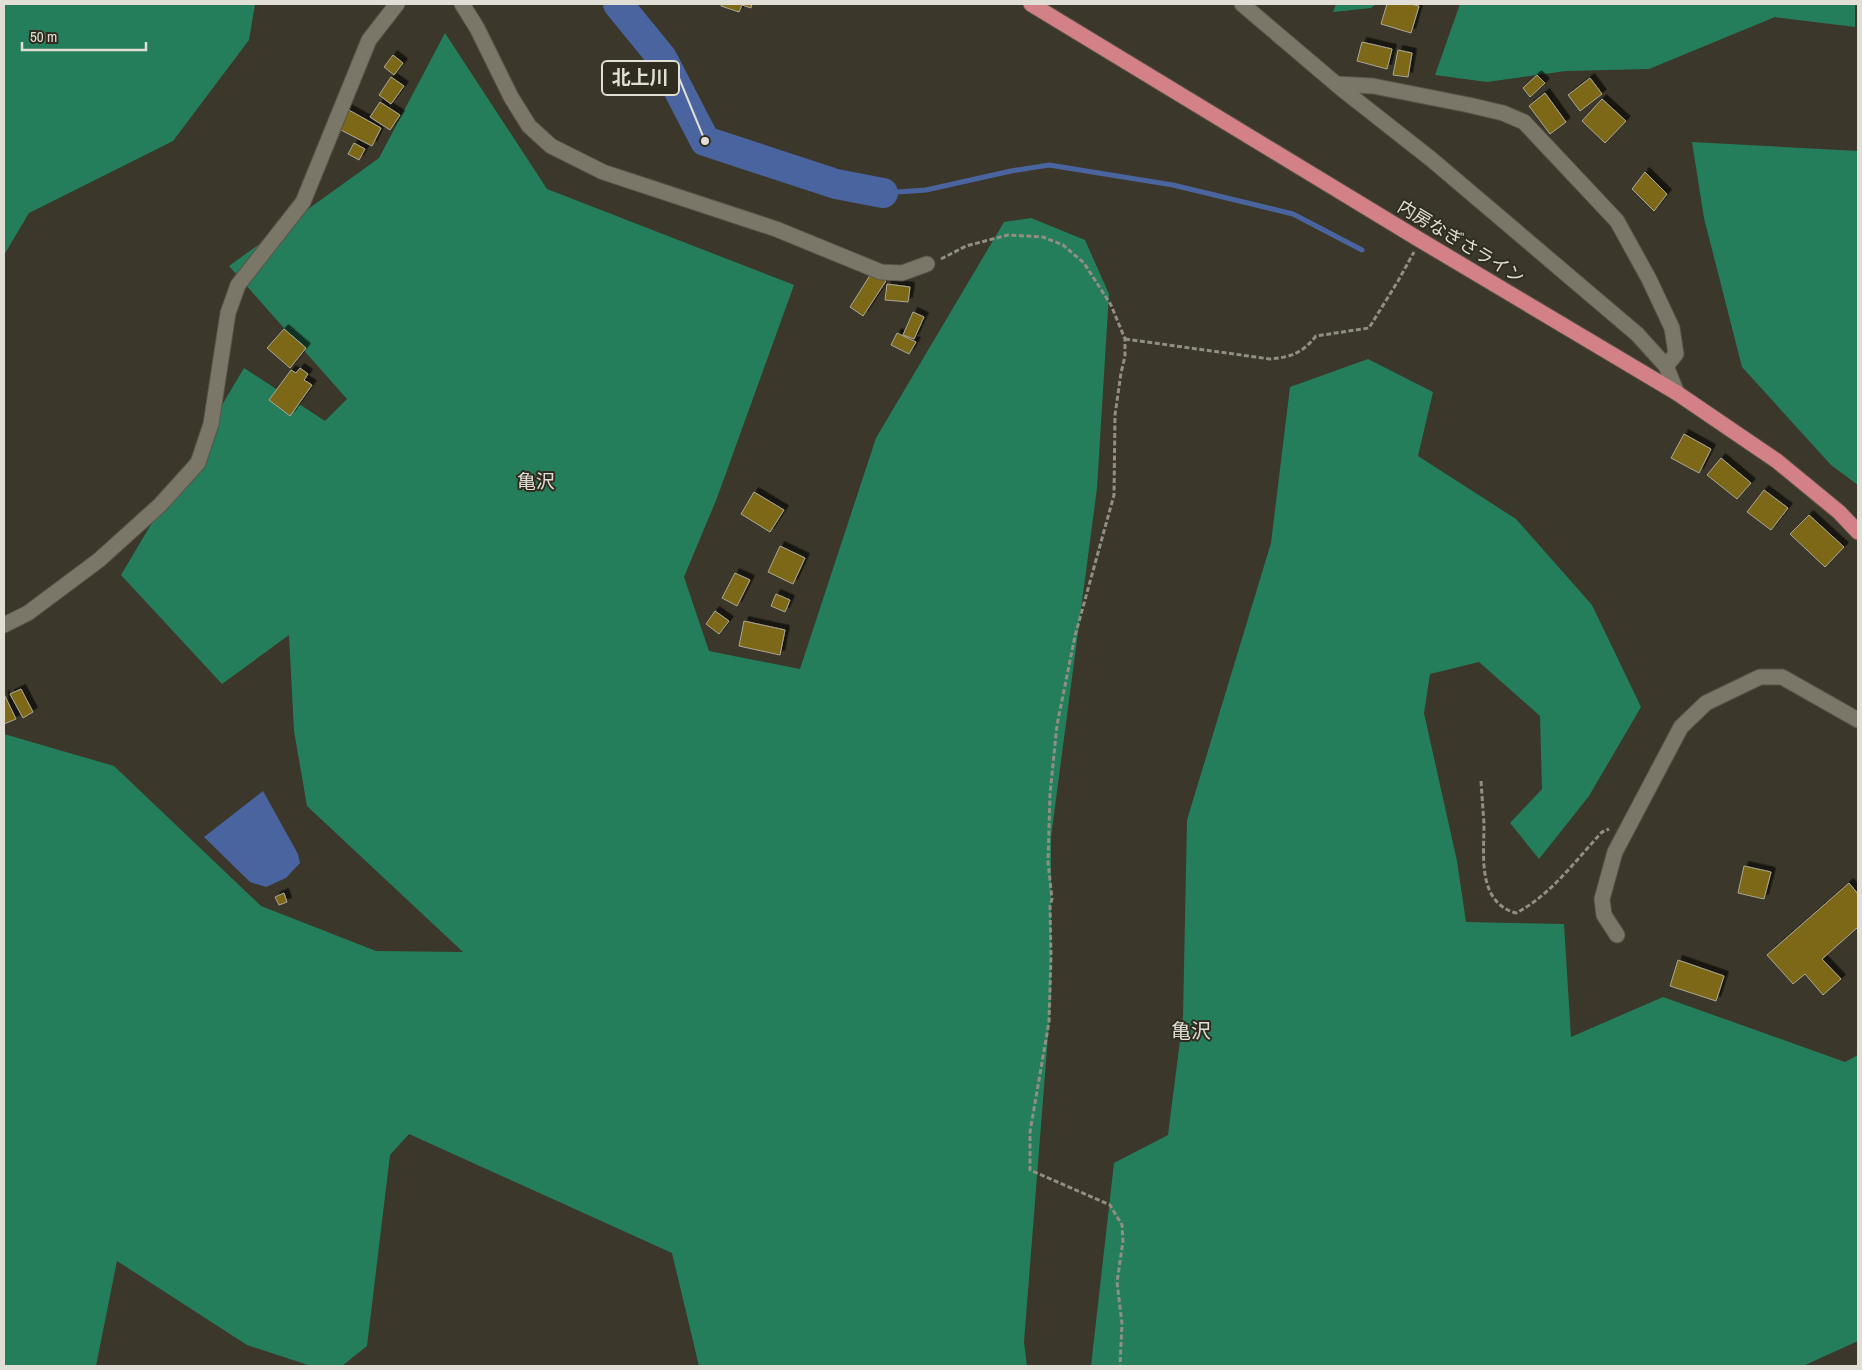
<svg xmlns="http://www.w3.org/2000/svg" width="1862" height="1370" viewBox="0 0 1862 1370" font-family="'Archivo Narrow','Noto Sans JP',sans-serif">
  <defs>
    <filter id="shadow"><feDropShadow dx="4.5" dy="-4.5" stdDeviation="0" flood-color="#0009"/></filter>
  </defs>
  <rect width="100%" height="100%" fill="#3b372a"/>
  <g fill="#257e5b">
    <path d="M4,4H255L249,40L173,141L29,213L4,255Z"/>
    <path d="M1336,4H1376L1371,8L1333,12Z"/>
    <path d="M1460,4H1855V27L1775,17L1649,69L1566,71L1487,82L1435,75Z"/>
    <path d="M445,33L547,189L794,285L717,498L684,577L709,651L800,669L876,438L1004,222L1031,218L1085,240L1109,294L1097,488L1051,837V998L1024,1342L1027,1366H699L672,1253L409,1134L390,1155L367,1346L342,1366H311L247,1345L117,1261L96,1366H4V734L114,766L261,906L376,951L463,952L307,806L294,731L289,635L222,684L121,575L244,368L325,421L347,399L229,266L379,158Z"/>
    <path d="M1692,142L1858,151V485L1831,465L1742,367L1704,218Z"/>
    <path d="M1368,359L1433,392L1418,456L1516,519L1592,605L1641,707L1589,796L1539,859L1510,823L1542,789L1540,716L1479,662L1430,674L1424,713L1457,861L1466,922L1564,924L1571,1037L1663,997L1845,1062L1858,1055V1341L1803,1366H1091L1114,1163L1168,1135L1183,1017L1187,820L1271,543L1290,387Z"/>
  </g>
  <path fill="#4a649f" d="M263,791L298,854L300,863L286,878L266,887L250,882L204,837Z"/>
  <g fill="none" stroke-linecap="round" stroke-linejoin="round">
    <path stroke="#4a649f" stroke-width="5" d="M883,193L926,190L1011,171L1049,165L1173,185L1293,214L1362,250"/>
    <path stroke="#4a649f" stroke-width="30" d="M618,4L662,58L705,141L836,184L883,193"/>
  </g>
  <g fill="#7b6815" stroke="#aba797" filter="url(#shadow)">
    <path d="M721,4H752L751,8L742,5L739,12L721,6Z"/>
    <path d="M1387,4H1411L1419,6L1411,33L1381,24Z"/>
    <path d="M1362,42L1392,49L1387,69L1357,61Z"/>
    <path d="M1398,50L1412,53L1408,77L1393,75Z"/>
    <path d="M393,55L403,63L394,75L384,67Z"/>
    <path d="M1537,75L1545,83L1530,97L1523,88Z"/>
    <path d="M391,77L404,86L391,104L379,95Z"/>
    <path d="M1590,78L1602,94L1580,111L1568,95Z"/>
    <path d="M1545,93L1566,122L1550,134L1529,106Z"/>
    <path d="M1602,99L1626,121L1605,143L1582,121Z"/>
    <path d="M380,102L400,115L390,130L370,117Z"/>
    <path d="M347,109L381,128L372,146L337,128Z"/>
    <path d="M354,143L365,149L359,160L348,154Z"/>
    <path d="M1645,172L1667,194L1654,211L1632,189Z"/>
    <path d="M872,272L886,281L863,316L850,307Z"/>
    <path d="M887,284L910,287L908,302L885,300Z"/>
    <path d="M913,312L924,317L914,339L903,335Z"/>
    <path d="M284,329L306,348L290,368L267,348Z"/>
    <path d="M897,333L916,342L909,354L891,345Z"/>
    <path d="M300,368L308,374L304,380L312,385L290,416L269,400L291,370L296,373Z"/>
    <path d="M1684,434L1711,449L1699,473L1671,458Z"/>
    <path d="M1721,458L1751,483L1737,499L1707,475Z"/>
    <path d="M1764,490L1788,508L1771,530L1747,512Z"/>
    <path d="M754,492L784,510L770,532L741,514Z"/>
    <path d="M1809,515L1844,547L1825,567L1790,534Z"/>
    <path d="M780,546L805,558L793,584L768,572Z"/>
    <path d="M735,573L750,580L737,606L722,598Z"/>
    <path d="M776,594L790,600L785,612L771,606Z"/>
    <path d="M715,611L729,621L719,634L706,624Z"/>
    <path d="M744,621L785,630L780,655L739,646Z"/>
    <path d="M21,689L33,712L23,718L10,694Z"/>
    <path d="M4,694L16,719L4,724Z"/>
    <path d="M1744,866L1771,872L1764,899L1738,893Z"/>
    <path d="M1849,883L1858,894V927L1822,959L1841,979L1823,995L1805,974L1793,984L1767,955Z"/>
    <path d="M284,893L287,902L279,905L275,897Z"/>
    <path d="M1678,960L1724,976L1716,1001L1670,986Z"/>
  </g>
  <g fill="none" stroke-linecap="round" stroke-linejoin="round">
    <g stroke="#575449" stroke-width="17">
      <g id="street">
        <path d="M462,4L477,28L511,97L529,126L551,146L603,172L776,229L881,272L902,273L927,264"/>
        <path d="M1242,4L1342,89L1431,159L1637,334L1666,366L1677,393"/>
        <path d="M1336,84L1373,86L1469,105L1503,113L1524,122L1617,221L1649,279L1672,328L1676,354L1666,366"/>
        <path d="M4,625L28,613L99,560L160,505L198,463L211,424L228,313L238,285L303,202L369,40L397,4"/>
        <path d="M1617,935L1604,915L1602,899L1615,852L1681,727L1706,703L1760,677H1782L1858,720"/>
      </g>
    </g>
    <g stroke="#575449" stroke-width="17">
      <path id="highway" d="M1031,4L1420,240L1677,393L1777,461L1839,512L1858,532"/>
    </g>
    <g stroke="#918e83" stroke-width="3" stroke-dasharray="5 2.5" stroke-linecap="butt">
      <path d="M941,259L966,246L1008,235L1043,237L1063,245L1084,263L1111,305L1125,339V356L1121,373L1115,415L1114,495L1075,636L1057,725L1050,794L1048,862L1052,899L1050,906L1051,956L1049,1022L1030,1132V1170L1110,1205L1122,1225L1123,1241L1117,1282L1122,1324L1120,1366"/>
      <path d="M1125,339L1270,359C1292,357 1302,353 1316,336L1369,328L1398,281L1414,252"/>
      <path d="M1481,781C1482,796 1483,810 1484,824C1484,856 1477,902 1516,913C1551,895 1576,860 1602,832L1609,829"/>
    </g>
    <use href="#street" stroke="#7a7768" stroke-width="15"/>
    <use href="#highway" stroke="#d38186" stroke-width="15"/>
  </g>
  <g text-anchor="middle" stroke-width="4" stroke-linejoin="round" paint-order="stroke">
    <g font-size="18" fill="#e0ded5" stroke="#302d20">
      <text transform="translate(1461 242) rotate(31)" y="6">内房なぎさライン</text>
    </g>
    <g font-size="19" fill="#e0ded5" stroke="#302d20">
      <text x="536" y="488">亀沢</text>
    </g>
    <g font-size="20" fill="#e0ded5" stroke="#302d20">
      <text x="1191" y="1038">亀沢</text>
    </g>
  </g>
  <path fill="none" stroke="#e0ded5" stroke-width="2" d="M705 141L679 78"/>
  <circle fill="#e0ded5" stroke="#302d20" stroke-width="2" cx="705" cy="141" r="5"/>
  <rect fill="#302d20" stroke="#e0ded5" stroke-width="2" x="602" y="61" width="77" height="34" rx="5"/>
  <g font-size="19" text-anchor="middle" font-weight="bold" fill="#e0ded5">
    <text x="640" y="84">北上川</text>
  </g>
  <rect width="1862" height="1370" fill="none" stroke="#e0ded5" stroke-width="10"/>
  <path d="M22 42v8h124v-8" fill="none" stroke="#e0ded5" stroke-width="2.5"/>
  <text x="30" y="42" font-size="15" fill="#e0ded5" stroke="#302d20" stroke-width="4" paint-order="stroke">50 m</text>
</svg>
